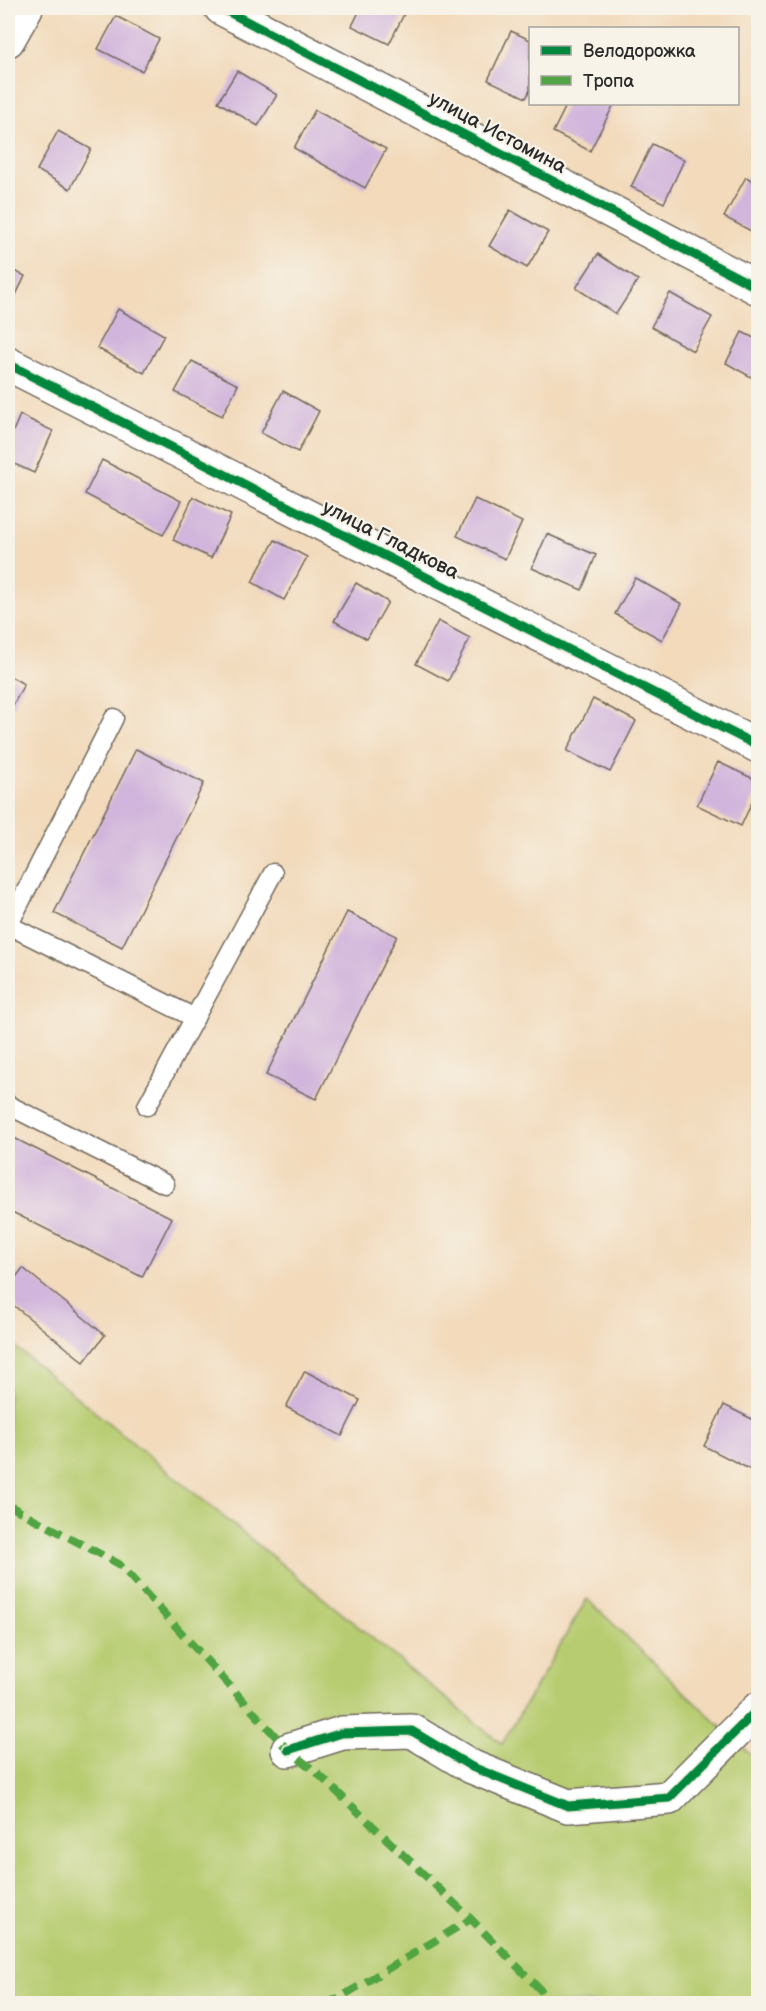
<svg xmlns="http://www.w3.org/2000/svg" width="766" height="2011" viewBox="0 0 766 2011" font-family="'Balsamiq Sans',sans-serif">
  <rect width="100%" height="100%" fill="#f7f3e8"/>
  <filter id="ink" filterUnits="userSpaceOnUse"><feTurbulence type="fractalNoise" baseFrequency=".0167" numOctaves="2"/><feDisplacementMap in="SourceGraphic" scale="12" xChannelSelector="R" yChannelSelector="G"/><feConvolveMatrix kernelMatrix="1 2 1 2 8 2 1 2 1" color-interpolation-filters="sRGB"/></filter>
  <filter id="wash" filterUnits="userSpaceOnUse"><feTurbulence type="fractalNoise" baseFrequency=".008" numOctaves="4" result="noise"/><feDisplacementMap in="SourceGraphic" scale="24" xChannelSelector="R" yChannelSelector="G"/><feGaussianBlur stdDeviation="1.35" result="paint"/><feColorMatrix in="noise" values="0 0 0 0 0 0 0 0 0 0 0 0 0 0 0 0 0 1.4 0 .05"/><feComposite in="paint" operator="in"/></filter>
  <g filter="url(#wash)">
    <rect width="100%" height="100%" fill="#f2dabb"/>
    <path fill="#b7cc71" stroke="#717c4e" stroke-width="1.5" d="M8,1341L502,1744L587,1599L758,1762V2003H8Z"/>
    <g id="blocks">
      <g fill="#d1b5dc">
        <path d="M361,8H407L389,44L352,26Z"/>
        <path d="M116,16L159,39L142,71L98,49Z"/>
        <path d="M511,31L530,40V90L526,98L488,80Z"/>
        <path d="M237,71L277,95L258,126L218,102Z"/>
        <path d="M567,104H614L590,151L553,132Z"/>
        <path d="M315,110L386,149L365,188L294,148Z"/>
        <path d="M58,131L91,149L70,189L37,170Z"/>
        <path d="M652,144L684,160L664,203L631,187Z"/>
        <path d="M746,177L758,184V221L753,232L724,217Z"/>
        <path d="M510,210L548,232L527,268L489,246Z"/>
        <path d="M598,254L638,280L616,314L576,288Z"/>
        <path d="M8,268L25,276L12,303L8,301Z"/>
        <path d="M670,293L712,317L693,351L651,327Z"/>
        <path d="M118,309L164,335L144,373L97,348Z"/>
        <path d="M742,332L758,340V381L726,363Z"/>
        <path d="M192,361L238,385L222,416L175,392Z"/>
        <path d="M283,391L319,411L298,452L261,433Z"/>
        <path d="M20,415L53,431L34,473L8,461V443Z"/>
        <path d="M102,460L181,501L163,535L85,494Z"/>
        <path d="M193,497L231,515L211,558L173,540Z"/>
        <path d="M475,499L522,522L505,559L457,536Z"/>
        <path d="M547,534L596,555L582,590L532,568Z"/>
        <path d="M275,540L307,557L284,600L252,582Z"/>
        <path d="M635,578L682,604L662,640L615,614Z"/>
        <path d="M356,583L388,602L367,639L334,621Z"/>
        <path d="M438,621L470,638L448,681L416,664Z"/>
        <path d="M8,675L24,684L8,715Z"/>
        <path d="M593,699L636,721L610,772L567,751Z"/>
        <path d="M136,749L204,783L122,947L54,913Z"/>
        <path d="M718,762L758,781V789L741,826L697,805Z"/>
        <path d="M347,912L397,936L316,1099L266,1075Z"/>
        <path d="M8,1135L172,1218L142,1277L8,1210Z"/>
        <path d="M23,1268L105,1335L84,1362L8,1301V1287Z"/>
        <path d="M305,1371L360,1400L342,1436L286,1407Z"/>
        <path d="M724,1405L758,1422V1461L753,1471L704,1446Z"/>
      </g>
    </g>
  </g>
  <g filter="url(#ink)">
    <use href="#blocks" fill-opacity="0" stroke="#71685d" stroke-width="1.5"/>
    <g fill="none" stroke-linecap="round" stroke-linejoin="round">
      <g stroke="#71685d" stroke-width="21">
        <g id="lane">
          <path d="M8,925L195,1018"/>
          <path d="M8,926L114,718"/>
          <path d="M8,1105L165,1184"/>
          <path d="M147,1106L273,873"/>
        </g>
      </g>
      <g stroke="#71685d" stroke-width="36">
        <g id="street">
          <path d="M221,8L758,288"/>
          <path d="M8,364L758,746"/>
          <path d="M288,1750L342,1733L412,1731L472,1767L568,1806L669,1798L758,1709"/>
        </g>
      </g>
      <g stroke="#71685d" stroke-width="36">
        <path id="secondary" d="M8,40L26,8"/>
      </g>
      <use href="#lane" stroke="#fff" stroke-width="18"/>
      <use href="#street" stroke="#fff" stroke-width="33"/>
      <use href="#secondary" stroke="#fff" stroke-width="33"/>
      <g stroke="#51a443" stroke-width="8" stroke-dasharray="15 8" stroke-linecap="butt">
        <path d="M8,1505L119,1564L288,1750L316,1772L471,1919L554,2004"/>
        <path d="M325,2004L339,1998L471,1919"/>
      </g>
      <g stroke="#f7f3e8" stroke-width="13">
        <g id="cycleway">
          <path d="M221,8L758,288"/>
          <path d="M8,364L758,746"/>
          <path d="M288,1750L342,1733L412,1731L472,1767L568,1806L669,1798L758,1709"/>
        </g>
      </g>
      <use href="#cycleway" stroke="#00873e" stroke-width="9"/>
    </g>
  </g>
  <g text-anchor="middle" stroke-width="4.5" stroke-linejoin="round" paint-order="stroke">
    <g font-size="20" fill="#2b2b2b" stroke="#f7f3e8">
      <text transform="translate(498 132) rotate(28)" y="7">улица Истомина</text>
      <text transform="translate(391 539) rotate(27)" y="7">улица Гладкова</text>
    </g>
  </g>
  <rect width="766" height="2011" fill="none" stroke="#f7f3e8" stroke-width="30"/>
  <rect x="529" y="27" width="210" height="78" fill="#f7f3e8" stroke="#a5a39c" stroke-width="1.5"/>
  <rect x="541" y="46" width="30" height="9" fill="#00873e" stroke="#a5a39c" stroke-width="1.5"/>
  <text x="583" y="57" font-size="18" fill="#2b2b2b">Велодорожка</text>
  <rect x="541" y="76" width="30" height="9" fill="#51a443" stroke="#a5a39c" stroke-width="1.5"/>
  <text x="583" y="87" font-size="18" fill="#2b2b2b">Тропа</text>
</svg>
